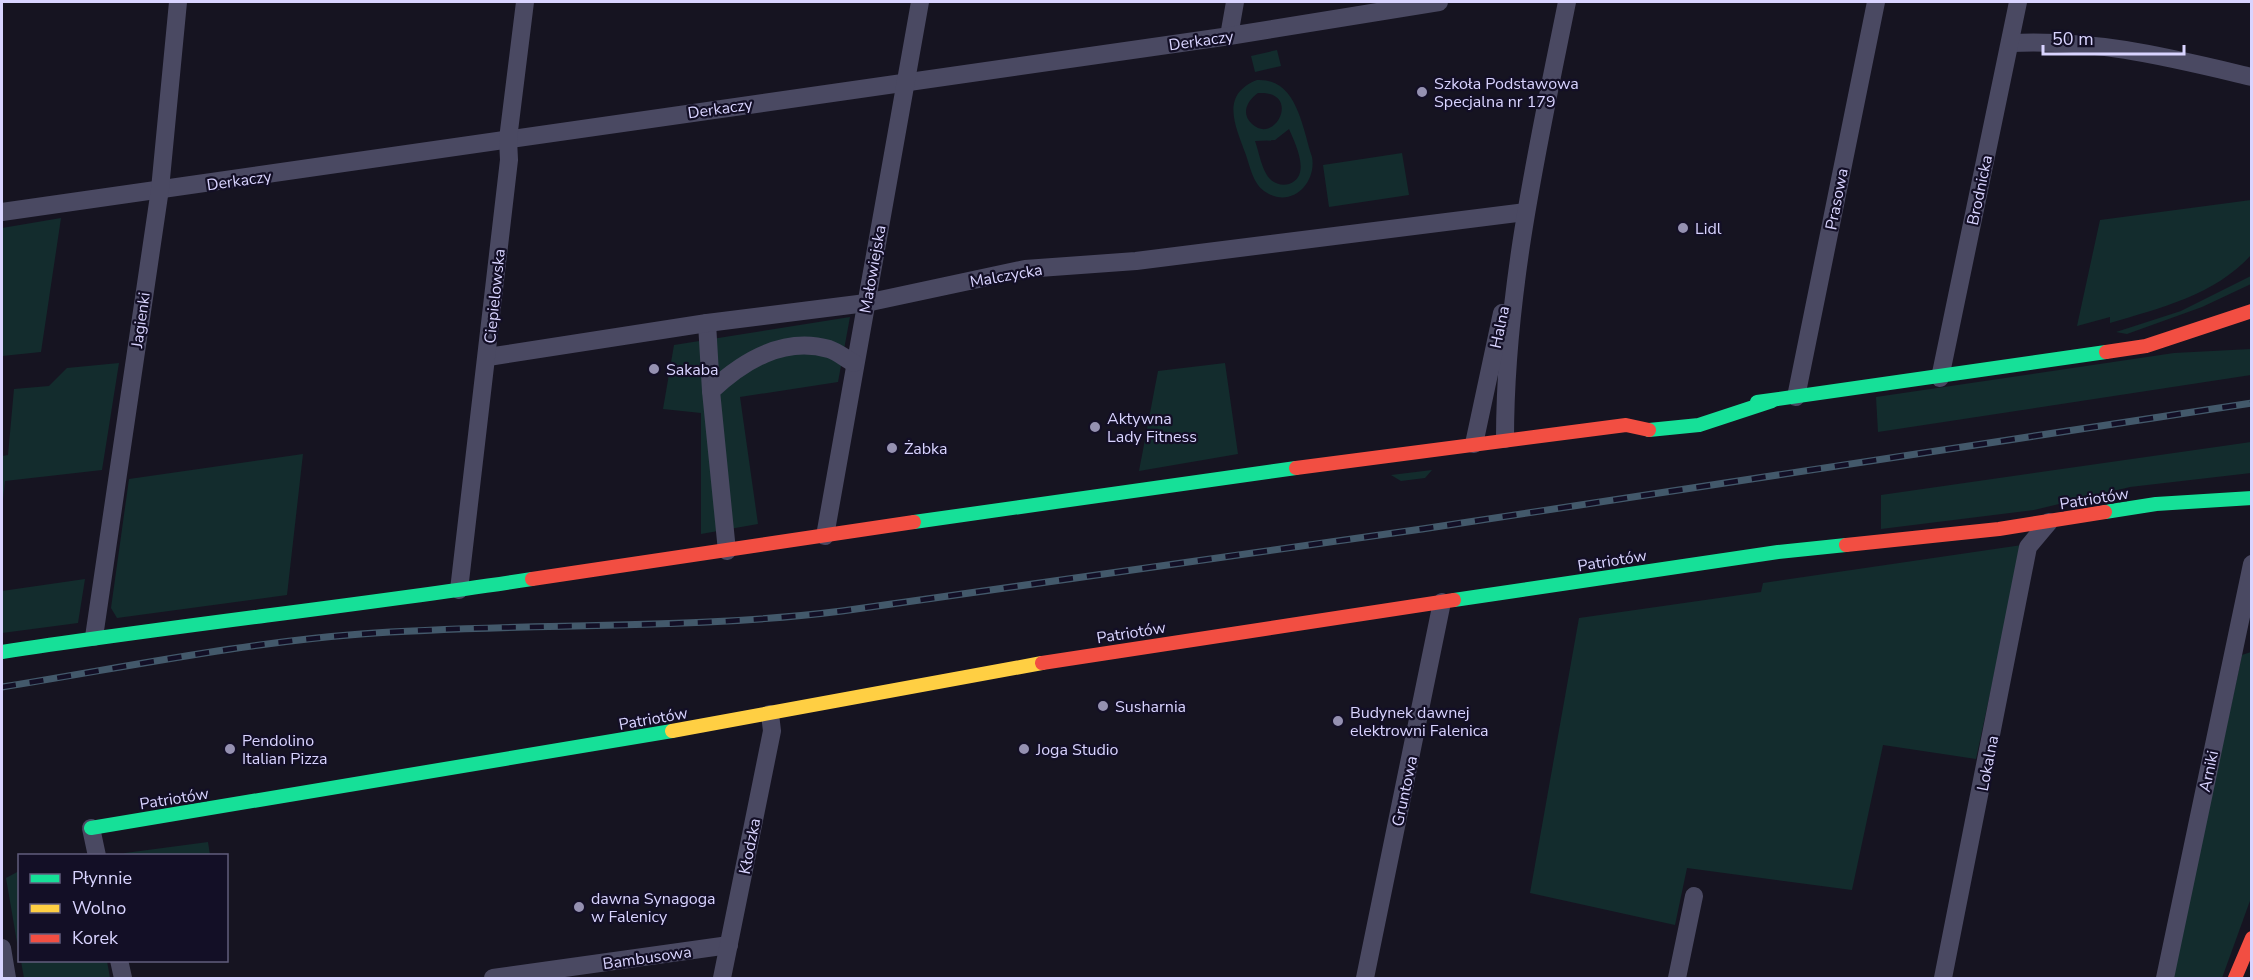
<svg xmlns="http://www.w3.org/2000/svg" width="2253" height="980" viewBox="0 0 2253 980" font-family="'Nunito Sans',sans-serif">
  <rect width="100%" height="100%" fill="#161421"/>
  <g fill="#132c2d" fill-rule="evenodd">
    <path d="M1277,50L1281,66L1255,72L1251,56Z"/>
    <path d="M1257,80C1297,78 1302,127 1312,157C1317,184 1290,210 1264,191C1253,183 1250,167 1246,155C1236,127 1219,95 1257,80ZM1258,93C1302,90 1276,146 1252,124C1240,113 1248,100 1258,93ZM1289,129C1295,143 1312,176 1289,184C1283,186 1276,184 1271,180C1262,172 1259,152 1255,141L1275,140Z"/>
    <path d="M1402,153L1409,195L1329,207L1323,165Z"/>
    <path d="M2251,200V255C2215,295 2160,308 2110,323V317L2077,326L2100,220Z"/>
    <path d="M61,218L41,352L2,356V228Z"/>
    <path d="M2251,276V284L2202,307L2127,334L2116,332L2181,311Z"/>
    <path d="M850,317L838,382L740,397L758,524L701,534V413L663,409L674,345Z"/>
    <path d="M2251,349V375L1878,432L1876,397L2174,353Z"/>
    <path d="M119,363L102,470L5,481L2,509V456L8,455L14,389L49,386L67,368Z"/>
    <path d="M1225,363L1238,454L1139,471L1158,371Z"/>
    <path d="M2251,442V473L2130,487L2034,510L1881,529V495Z"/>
    <path d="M303,454L287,595L117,618L111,608L129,479Z"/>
    <path d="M1432,470L1425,478L1401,481L1391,475Z"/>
    <path d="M2022,545L1976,759L1883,745L1852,890L1687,868L1675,925L1530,893L1579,618L1761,592L1763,583Z"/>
    <path d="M85,579L78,623L2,633V591Z"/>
    <path d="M2251,652V898L2222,978H2172L2242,655Z"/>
    <path d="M208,842L210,855H122L125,853Z"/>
    <path d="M19,871V954L6,878Z"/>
    <path d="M21,961H107L110,978H24Z"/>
  </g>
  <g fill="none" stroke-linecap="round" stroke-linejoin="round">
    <g stroke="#4a4962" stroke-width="18">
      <path d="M1229,36L1235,2"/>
      <path d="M2010,43C2097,39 2167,57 2252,77"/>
      <path d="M2,212L1223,37L1439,2"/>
      <path d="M707,323L711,391"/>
      <path d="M488,357L707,323L866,303L1025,269L1136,261L1526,212"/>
      <path d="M1940,378L2018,2"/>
      <path d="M1796,397L1876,2"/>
      <path d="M1505,439C1505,291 1538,146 1567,2"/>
      <path d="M1474,444L1502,313"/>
      <path d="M825,536L920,2"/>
      <path d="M727,551L711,391C743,361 783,336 829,349C838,352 846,359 854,363"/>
      <path d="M459,590L509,160L508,139L525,2"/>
      <path d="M94,637L160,189L178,2"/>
      <path d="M91,828L97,856"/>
      <path d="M2,948L7,978"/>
      <path d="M119,960L123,978"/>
      <path d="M493,978L729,945"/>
      <path d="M722,978L772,731L770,714"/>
      <path d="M1365,978L1442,602"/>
      <path d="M1677,978L1694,896"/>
      <path d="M1943,978L2028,547L2049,522"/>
      <path d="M2165,978L2252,564"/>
    </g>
    <g stroke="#16e098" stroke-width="14">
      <path d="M1757,402L2106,352"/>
      <path d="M1649,430L1699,425L1772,401"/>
      <path d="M2105,512L2156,504L2252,498"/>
      <path d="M914,522L1296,468"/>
      <path d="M1454,600L1778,552L1846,545"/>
      <path d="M2,652C178,625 356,606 532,579"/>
      <path d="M91,828L672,731"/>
    </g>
    <path stroke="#ffcf43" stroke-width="14" d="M672,731L1042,663"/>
    <g stroke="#f24e42" stroke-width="14">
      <path d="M2106,352L2146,346L2252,311"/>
      <path d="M1296,468L1626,425L1649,430"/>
      <path d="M1846,545L1999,529L2105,512"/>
      <path d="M532,579L914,522"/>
      <path d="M1042,663L1454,600"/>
      <path d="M2235,978L2252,938"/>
    </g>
    <g stroke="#43596b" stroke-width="7">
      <path id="rail" d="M2,687C121,668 241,643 361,634C521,622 682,631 842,611L1422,529L2252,403"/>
    </g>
    <use href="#rail" stroke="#130f26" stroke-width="4.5" stroke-dasharray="14" stroke-linecap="butt"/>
  </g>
  <g fill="#9591b1" stroke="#130f26" stroke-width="2">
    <circle cx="1422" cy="92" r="6"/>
    <circle cx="1683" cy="228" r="6"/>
    <circle cx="654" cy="369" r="6"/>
    <circle cx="1095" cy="427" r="6"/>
    <circle cx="892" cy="448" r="6"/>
    <circle cx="1103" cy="706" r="6"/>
    <circle cx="1338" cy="721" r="6"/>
    <circle cx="230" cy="749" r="6"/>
    <circle cx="1024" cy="749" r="6"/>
    <circle cx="579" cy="907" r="6"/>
  </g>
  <g text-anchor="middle" stroke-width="4.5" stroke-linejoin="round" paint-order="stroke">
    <g font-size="16" fill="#d9d4ff" stroke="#130f26">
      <text transform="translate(1201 40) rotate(-8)" y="6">Derkaczy</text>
      <text transform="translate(720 108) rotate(-8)" y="6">Derkaczy</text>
      <text transform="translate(239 180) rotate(-8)" y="6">Derkaczy</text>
      <text transform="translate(1979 190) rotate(-78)" y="6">Brodnicka</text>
      <text transform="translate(1836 199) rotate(-79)" y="6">Prasowa</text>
      <text transform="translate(872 269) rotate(-80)" y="6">Małowiejska</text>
      <text transform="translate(1006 275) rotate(-10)" y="6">Malczycka</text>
      <text transform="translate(494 296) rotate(-84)" y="6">Ciepielowska</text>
      <text transform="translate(140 320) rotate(-82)" y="6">Jagienki</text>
      <text transform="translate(1499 327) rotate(-78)" y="6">Halna</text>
      <text transform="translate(2094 498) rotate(-9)" y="6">Patriotów</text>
      <text transform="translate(1612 560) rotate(-9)" y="6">Patriotów</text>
      <text transform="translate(1131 632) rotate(-9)" y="6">Patriotów</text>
      <text transform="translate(653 718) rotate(-10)" y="6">Patriotów</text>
      <text transform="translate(1987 763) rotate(-79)" y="6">Lokalna</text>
      <text transform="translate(2208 771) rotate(-78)" y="6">Arniki</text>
      <text transform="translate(1404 791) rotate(-78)" y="6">Gruntowa</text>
      <text transform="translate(174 798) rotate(-9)" y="6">Patriotów</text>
      <text transform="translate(749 846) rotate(-79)" y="6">Kłodzka</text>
      <text transform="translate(647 957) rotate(-8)" y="6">Bambusowa</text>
    </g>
    <g font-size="16" fill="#d9d4ff" stroke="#130f26" text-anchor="start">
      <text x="1434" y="89">Szkoła Podstawowa<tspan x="1434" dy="18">Specjalna nr 179</tspan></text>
      <text x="1695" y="234">Lidl</text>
      <text x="666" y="375">Sakaba</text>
      <text x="1107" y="424">Aktywna<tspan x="1107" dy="18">Lady Fitness</tspan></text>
      <text x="904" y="454">Żabka</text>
      <text x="1115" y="712">Susharnia</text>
      <text x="1350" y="718">Budynek dawnej<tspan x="1350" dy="18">elektrowni Falenica</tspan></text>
      <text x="242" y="746">Pendolino<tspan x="242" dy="18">Italian Pizza</tspan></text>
      <text x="1036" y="755">Joga Studio</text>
      <text x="591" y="904">dawna Synagoga<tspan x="591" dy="18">w Falenicy</tspan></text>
    </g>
  </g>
  <rect width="2253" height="980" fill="none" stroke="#d9d4ff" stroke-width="6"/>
  <rect x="18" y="854" width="210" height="108" fill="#130f26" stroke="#625e7d" stroke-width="1.5"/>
  <rect x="30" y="874" width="30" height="9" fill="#16e098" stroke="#625e7d" stroke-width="1.5"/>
  <text x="72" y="884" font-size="18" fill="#d9d4ff">Płynnie</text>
  <rect x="30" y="904" width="30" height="9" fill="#ffcf43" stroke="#625e7d" stroke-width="1.5"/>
  <text x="72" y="914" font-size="18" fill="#d9d4ff">Wolno</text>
  <rect x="30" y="934" width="30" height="9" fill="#f24e42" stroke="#625e7d" stroke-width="1.5"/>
  <text x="72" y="944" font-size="18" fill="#d9d4ff">Korek</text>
  <path d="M2043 45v9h141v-9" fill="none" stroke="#d9d4ff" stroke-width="3"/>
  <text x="2052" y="45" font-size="18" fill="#d9d4ff" stroke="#130f26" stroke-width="4.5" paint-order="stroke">50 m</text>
</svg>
